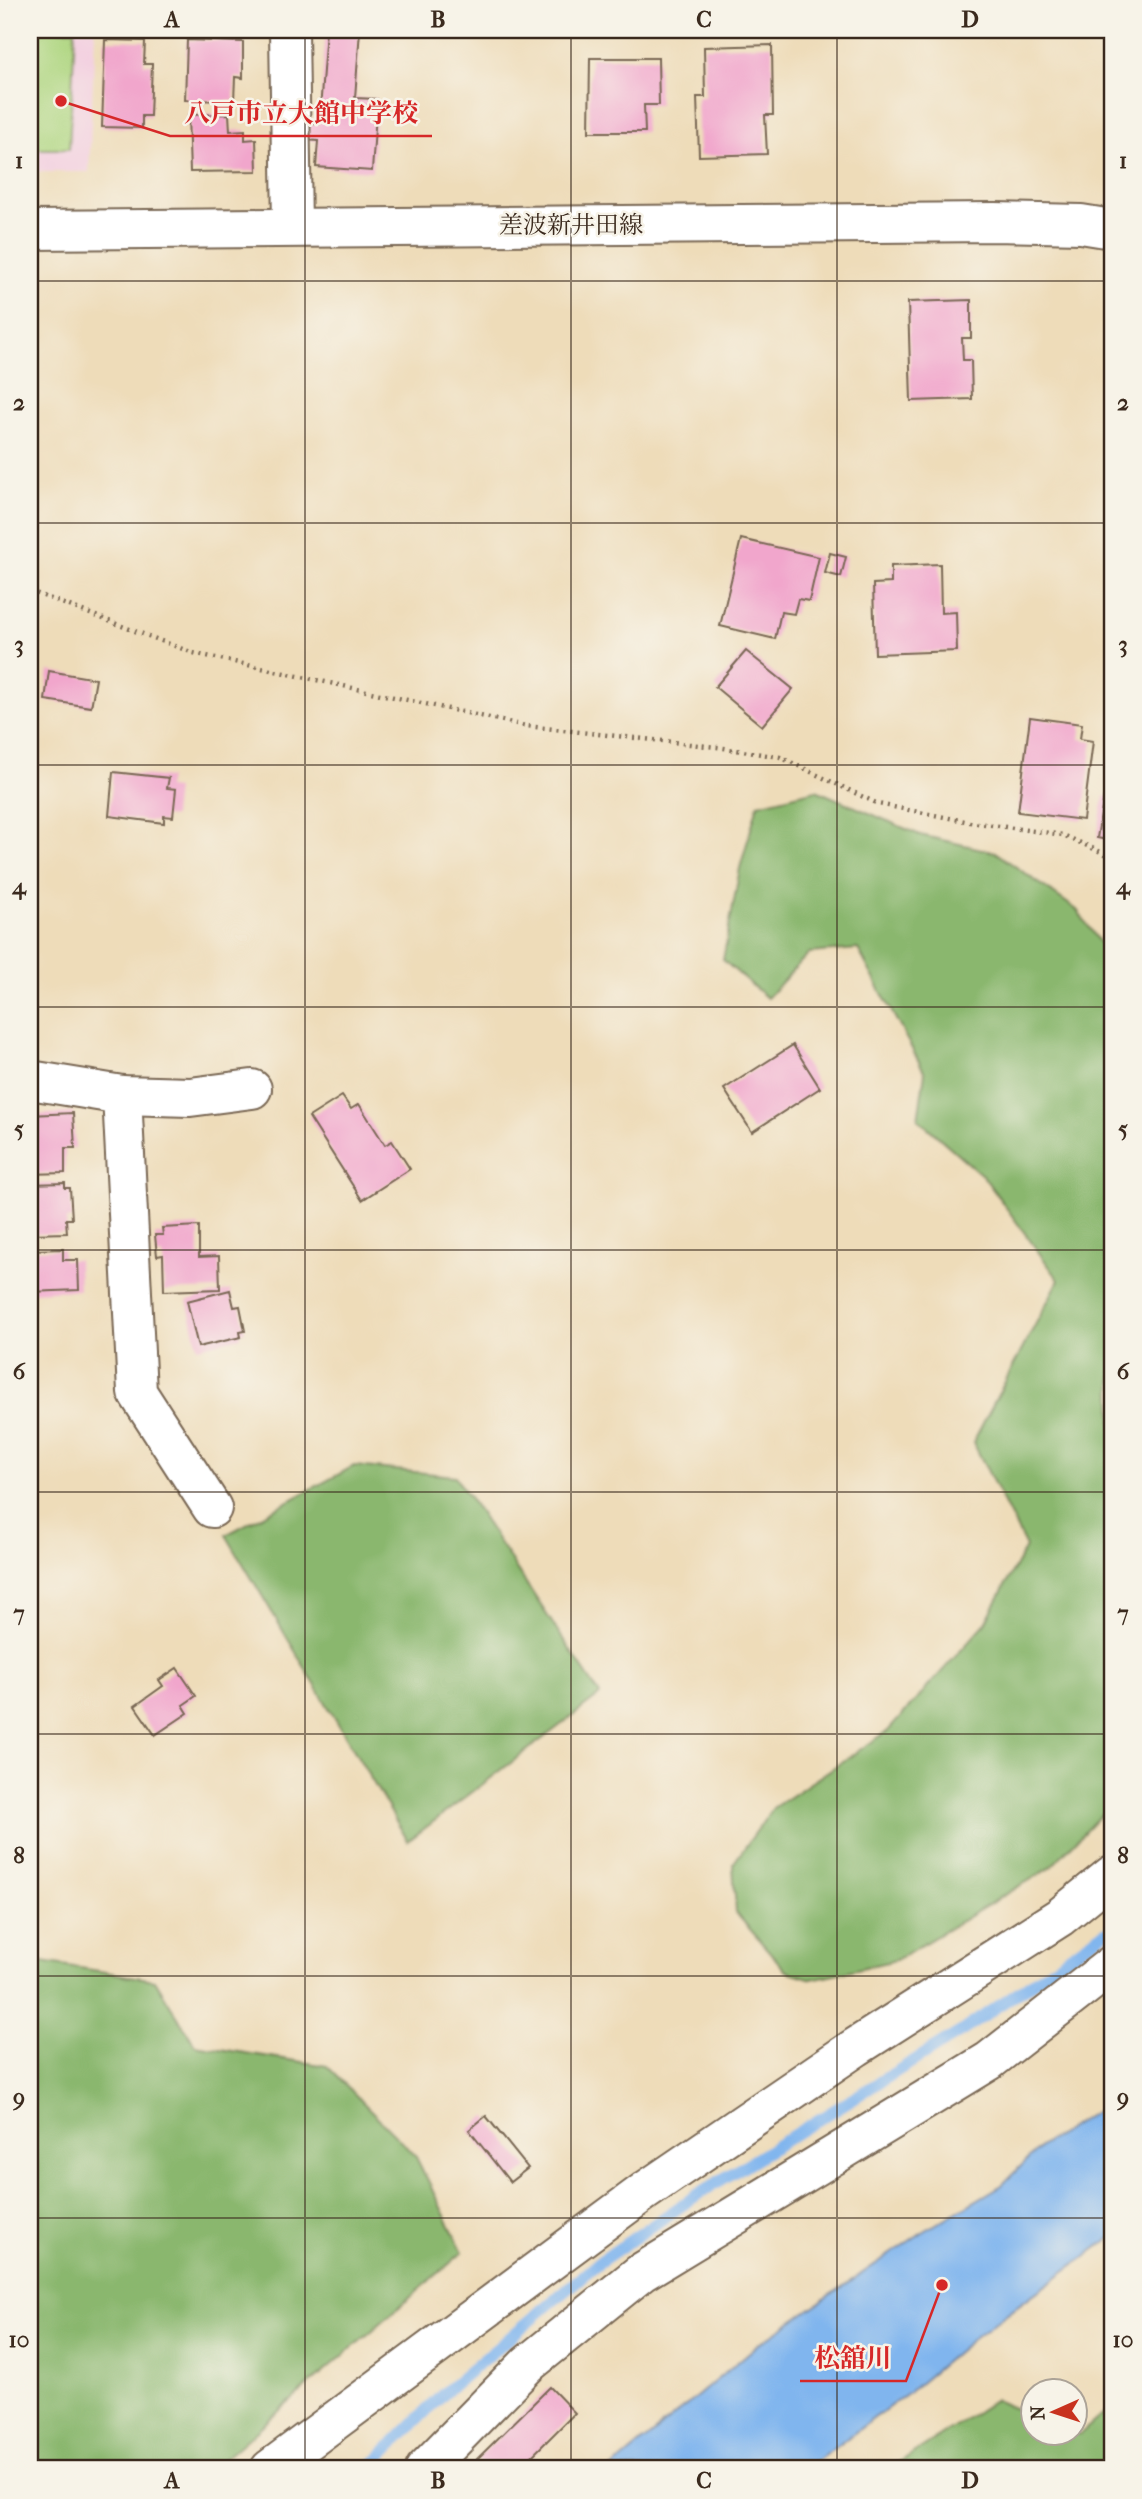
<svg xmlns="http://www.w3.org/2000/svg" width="1142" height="2499" viewBox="0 0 1142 2499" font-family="'IM FELL French Canon','Noto Serif JP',serif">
  <rect width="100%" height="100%" fill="#f7f3e8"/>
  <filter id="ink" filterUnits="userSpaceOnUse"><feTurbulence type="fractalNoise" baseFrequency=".0143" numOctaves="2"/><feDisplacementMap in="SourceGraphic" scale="14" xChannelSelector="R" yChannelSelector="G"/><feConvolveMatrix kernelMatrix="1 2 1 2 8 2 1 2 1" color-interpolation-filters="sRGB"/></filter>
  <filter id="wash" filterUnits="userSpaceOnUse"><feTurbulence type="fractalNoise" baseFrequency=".00686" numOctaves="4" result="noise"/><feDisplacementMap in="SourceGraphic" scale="28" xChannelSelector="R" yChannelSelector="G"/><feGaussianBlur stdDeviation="1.57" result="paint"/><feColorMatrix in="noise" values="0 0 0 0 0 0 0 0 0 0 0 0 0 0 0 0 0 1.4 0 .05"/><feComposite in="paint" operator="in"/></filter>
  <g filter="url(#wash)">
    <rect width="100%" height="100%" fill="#eedcb9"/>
    <path fill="#f3cfe0" d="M30,30H95L89,172H30Z"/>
    <path fill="#aed680" stroke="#74804f" stroke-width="2" d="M30,30H75L69,149H30Z"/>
    <g fill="#8ab76e" stroke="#627046" stroke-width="2">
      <path d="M816,790L920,835L995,852L1077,910L1112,960V1803L1050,1868L896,1960L812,1979L786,1971L736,1913L733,1864L773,1808L888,1731L984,1625L1026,1547L973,1442L1059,1280L983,1176L918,1119L925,1073L858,949L809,953L767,998L723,960L740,868L758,804Z"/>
      <path d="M354,1466L455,1476L600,1695L408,1841L226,1535Z"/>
      <path d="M30,1960L155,1980L195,2045L327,2066L415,2155L463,2252L212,2469H30Z"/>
      <path d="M995,2400L1033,2416L1034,2432L1080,2434L1112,2406V2469H889Z"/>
    </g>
    <path fill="#80b5ee" stroke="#5e7086" stroke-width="2" d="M1112,2101V2237L976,2336L909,2392L806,2469H611L759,2344L921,2233L1002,2185L1040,2147Z"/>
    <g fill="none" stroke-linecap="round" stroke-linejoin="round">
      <path stroke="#80b5ee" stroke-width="12" d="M368,2469L444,2393L598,2263L697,2195L962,2031L1105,1932"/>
    </g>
    <g id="blocks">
      <g fill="#f1a6cc">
        <path d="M326,30H360L355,98L377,99L372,171L316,167L318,141L306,140L307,123L319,124Z"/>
        <path d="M105,40L145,41L144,64H152L150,116H142V128L102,127Z"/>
        <path d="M187,40L243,42V78L235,77L234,101L185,100Z"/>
        <path d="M772,45L773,115H765L767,154L699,156L697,97H705L704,47Z"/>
        <path d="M590,58H658L659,105H644L645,132H589Z"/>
        <path d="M229,114L230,131L245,130V140L256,139L257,171L190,172L188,115Z"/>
        <path d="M971,300V338H962L963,360H971L972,399L911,401L908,302Z"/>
        <path d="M741,539L819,557L809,601L798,599L794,614L781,612L775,639L720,626Z"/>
        <path d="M830,553L846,557L841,577L825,573Z"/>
        <path d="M940,564L941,613L956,612L957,651L875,654L873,584L891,583V566Z"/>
        <path d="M746,651L793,689L762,726L715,687Z"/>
        <path d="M49,671L96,679L91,707L45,700Z"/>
        <path d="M1030,717L1082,724L1080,739L1093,741L1083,820L1018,812Z"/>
        <path d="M113,772L169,778L167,788L176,789L173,817L164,816V823L109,816Z"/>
        <path d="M1104,796L1112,797V841L1097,838Z"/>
        <path d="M793,1045L820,1088L752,1132L724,1089Z"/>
        <path d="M342,1096L351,1109L359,1104L385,1145L392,1141L410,1169L362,1200L309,1117Z"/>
        <path d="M73,1113L75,1148H65V1173L30,1174V1115Z"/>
        <path d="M65,1183V1188H70L72,1219H66L67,1233L30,1234V1184Z"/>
        <path d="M199,1226V1257L219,1256L220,1289L164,1291L163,1255L157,1256L155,1235H163L162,1228Z"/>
        <path d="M63,1249V1260H78L79,1290L30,1292V1250Z"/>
        <path d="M230,1290L234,1307L240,1306L245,1331L240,1332L241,1337L198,1347L187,1301Z"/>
        <path d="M177,1668L196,1696L183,1705L188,1713L155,1735L135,1706L163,1686L159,1680Z"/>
        <path d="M486,2116L528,2168L510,2182L469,2130Z"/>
        <path d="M550,2387L575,2413L519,2469H487L477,2459Z"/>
      </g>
    </g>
  </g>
  <g filter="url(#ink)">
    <use href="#blocks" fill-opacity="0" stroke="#7a6854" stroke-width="2"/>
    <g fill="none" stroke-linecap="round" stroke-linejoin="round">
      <g stroke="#7a6854" stroke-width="42">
        <g id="minor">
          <path d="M289,30L292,227"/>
          <path d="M30,1080L122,1095L190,1097L252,1089"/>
          <path d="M122,1095L137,1392L212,1508"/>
          <path d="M270,2469L645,2191L856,2047L1060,1917L1112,1875"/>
          <path d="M425,2469L528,2364L642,2272L989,2061L1112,1965"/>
        </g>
      </g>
      <g stroke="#7a6854" stroke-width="42">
        <path id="secondary" d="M30,230L995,222L1081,224L1112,229"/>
      </g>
      <path stroke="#7a6854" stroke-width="4.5" stroke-dasharray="2 5" stroke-linecap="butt" d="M30,591L193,653L526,726L717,747L780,757L878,804L970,822L1063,835L1112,857"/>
      <use href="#minor" stroke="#fff" stroke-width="38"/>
      <use href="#secondary" stroke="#fff" stroke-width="38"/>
    </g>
  </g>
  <path fill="none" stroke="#3b2a1e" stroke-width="2" stroke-opacity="0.55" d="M305,30V2469M571,30V2469M837,30V2469M30,281H1112M30,523H1112M30,765H1112M30,1007H1112M30,1250H1112M30,1492H1112M30,1734H1112M30,1976H1112M30,2218H1112"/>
  <g text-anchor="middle" stroke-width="5" stroke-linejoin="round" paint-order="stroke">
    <g font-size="24" fill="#3b2a1e" stroke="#f7f3e8">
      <text x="571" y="233">差波新井田線</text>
    </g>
  </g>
  <path fill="none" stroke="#d62828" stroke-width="2.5" d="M61 101L170 136H432M942 2285L906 2381H800"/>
  <g fill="#d62828" stroke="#f7f3e8" stroke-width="2.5">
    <circle cx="61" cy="101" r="7"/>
    <circle cx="942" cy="2285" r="7"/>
  </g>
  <g font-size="26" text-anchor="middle" font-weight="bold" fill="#d62828" stroke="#f7f3e8" stroke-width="5" stroke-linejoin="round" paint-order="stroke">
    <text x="301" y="122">八戸市立大館中学校</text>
    <text x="853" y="2367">松舘川</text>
  </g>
  <rect width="1142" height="2499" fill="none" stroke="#f7f3e8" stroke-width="77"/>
  <g transform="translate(1054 2412) rotate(267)"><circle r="33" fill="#f7f3e8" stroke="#aca397" stroke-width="2"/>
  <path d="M0-5L12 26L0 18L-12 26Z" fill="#c8321e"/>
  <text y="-10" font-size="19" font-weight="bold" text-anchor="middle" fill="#3b2a1e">N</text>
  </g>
  <rect x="38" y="38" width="1066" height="2422" fill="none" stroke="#3b2a1e" stroke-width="2.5"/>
  <g font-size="23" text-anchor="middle" font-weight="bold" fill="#3b2a1e">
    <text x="172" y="27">A</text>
    <text x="438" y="27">B</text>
    <text x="704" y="27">C</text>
    <text x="970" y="27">D</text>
    <text x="19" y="168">1</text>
    <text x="1123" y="168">1</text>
    <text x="19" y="410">2</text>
    <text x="1123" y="410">2</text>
    <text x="19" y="652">3</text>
    <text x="1123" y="652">3</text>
    <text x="19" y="894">4</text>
    <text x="1123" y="894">4</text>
    <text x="19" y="1136">5</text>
    <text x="1123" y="1136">5</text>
    <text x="19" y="1379">6</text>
    <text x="1123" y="1379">6</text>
    <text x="19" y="1621">7</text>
    <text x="1123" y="1621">7</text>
    <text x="19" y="1863">8</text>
    <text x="1123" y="1863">8</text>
    <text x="19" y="2105">9</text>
    <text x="1123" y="2105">9</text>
    <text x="19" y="2347">10</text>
    <text x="1123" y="2347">10</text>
    <text x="172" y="2488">A</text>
    <text x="438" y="2488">B</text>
    <text x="704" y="2488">C</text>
    <text x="970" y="2488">D</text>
  </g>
</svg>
